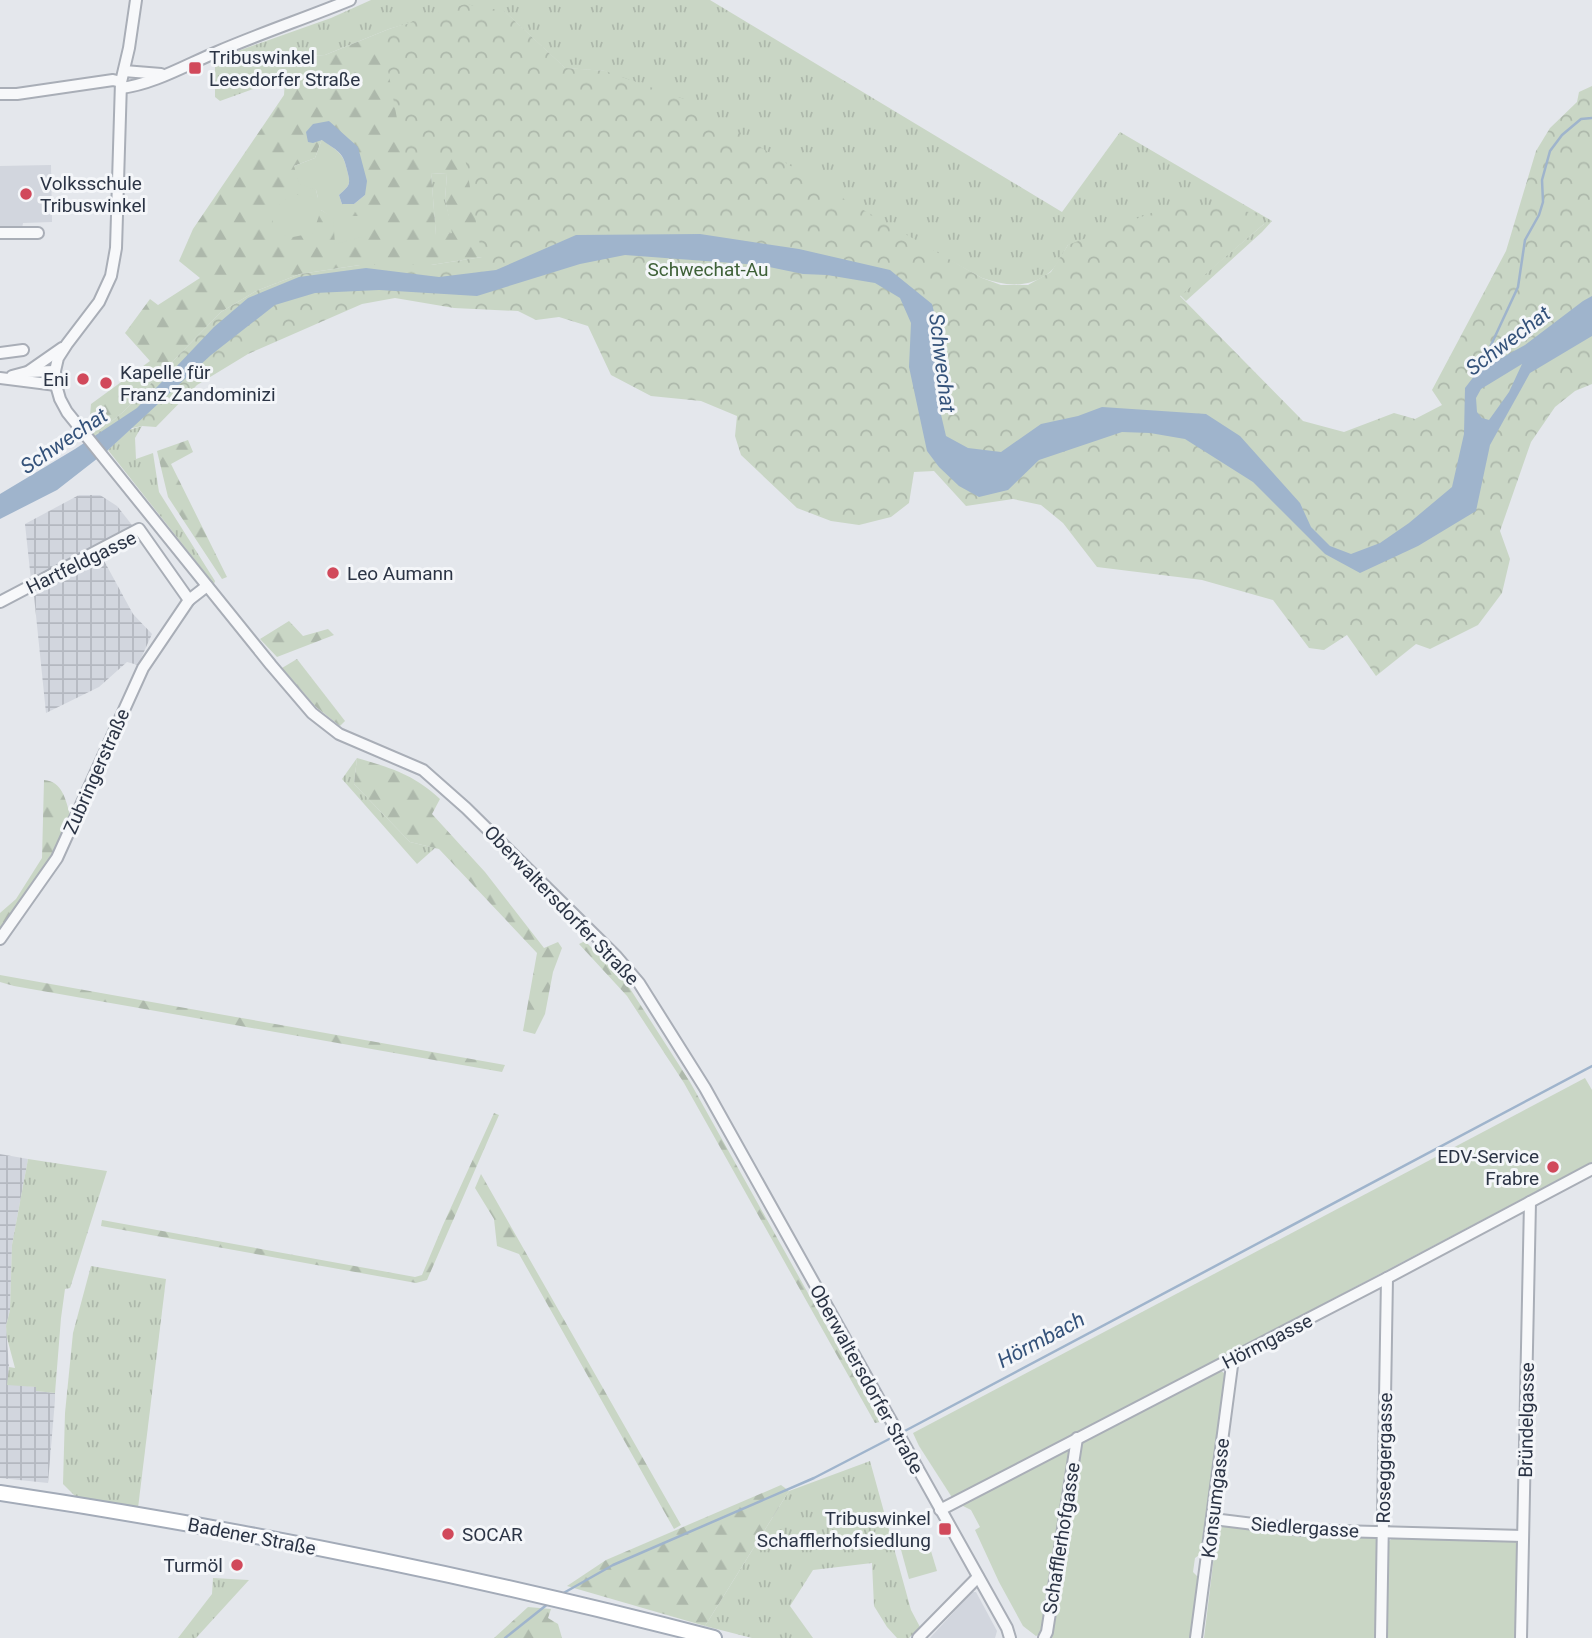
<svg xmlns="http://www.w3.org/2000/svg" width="1592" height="1638" viewBox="0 0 1592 1638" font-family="Roboto,sans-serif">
  <defs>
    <pattern id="industrial-grid" width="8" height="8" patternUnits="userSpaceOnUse" patternTransform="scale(1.75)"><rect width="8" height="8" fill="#d2d6de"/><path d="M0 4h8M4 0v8" fill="none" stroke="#b4b8c0"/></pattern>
    <pattern id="grass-tufts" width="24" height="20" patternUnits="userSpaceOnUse" patternTransform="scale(1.75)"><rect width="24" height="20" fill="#c9d6c5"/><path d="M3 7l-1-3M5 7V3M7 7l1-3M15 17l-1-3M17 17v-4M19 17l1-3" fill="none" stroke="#adb8ab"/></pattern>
    <pattern id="forest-firs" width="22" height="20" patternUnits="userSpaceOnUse" patternTransform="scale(1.75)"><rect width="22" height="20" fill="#c9d6c5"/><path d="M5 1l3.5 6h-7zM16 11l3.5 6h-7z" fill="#adb8ab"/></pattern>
    <pattern id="park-crowns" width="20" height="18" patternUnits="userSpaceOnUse" patternTransform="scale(1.75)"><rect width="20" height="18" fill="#c9d6c5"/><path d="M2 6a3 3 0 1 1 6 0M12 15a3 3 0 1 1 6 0" fill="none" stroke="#adb8ab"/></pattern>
  </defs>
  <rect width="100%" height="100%" fill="#e4e7ec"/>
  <g fill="#d2d6de">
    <path d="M51,165L52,222L23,223L22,229H0V166Z"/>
    <path d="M972,1592H976L997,1631L995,1638H930Z"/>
  </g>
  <g fill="url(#industrial-grid)">
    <path d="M79,495H100L117,506L132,525L31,580L25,524Z"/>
    <path d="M102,557L133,614L152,634L138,665L127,662L99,687L46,713L34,596Z"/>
    <path d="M0,1154L28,1159L12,1245L10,1310L6,1326L9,1367L8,1384L37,1387V1391L55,1393V1400L48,1483L0,1478Z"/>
  </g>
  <g fill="url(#grass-tufts)">
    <path d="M371,0H710L1062,212L1120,132L1272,221L1262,232L1186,301L1180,295L1264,224L1068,245C1063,253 1057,266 1050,272C1029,289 1005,286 982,278L605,71L565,68L504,11L409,23L389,29L325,55L292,57L286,65V77L220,101L215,97V59L331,18Z"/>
    <path d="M431,173L447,174L445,199L453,233L436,236Z"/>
    <path d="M142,426L135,438L136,459L153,453L159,492L215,581L214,584L108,450L129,430Z"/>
    <path d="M357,758L354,784L410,842L435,848L417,864L342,779Z"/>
    <path d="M28,1159L107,1171L71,1285L70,1288L65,1289L61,1318L55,1393L36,1391V1387L7,1385L9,1367L15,1368L7,1338L6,1326L10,1310L12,1245Z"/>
    <path d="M91,1266L166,1279L138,1508L77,1498L63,1484L65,1413L73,1333Z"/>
    <path d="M870,1461L911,1610L920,1627L909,1638H897L887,1627L874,1606L872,1563L813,1570L790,1606L813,1638H752L705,1626L789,1491Z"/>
    <path d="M213,1578L249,1580L196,1638H178L212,1594Z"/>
  </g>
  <g fill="url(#forest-firs)" fill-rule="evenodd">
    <path d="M465,4L504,11L565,68L605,71L684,99L482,257L431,265H360L300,274L256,291L221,312L123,412L94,436L89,428L91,404L150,361L125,333L150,299L158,305L200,278L179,261L193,229L284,95L286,65L292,57L325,55L389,29ZM329,121L365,195L354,204H342V217H333L321,210L316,190L294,166L315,158L322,139L313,142ZM431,173L447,174L445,199L452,233L436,235Z"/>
    <path d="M188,440L193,452L171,464L227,577L222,579L168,497L157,451Z"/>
    <path d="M289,621L303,636L328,629L334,635L277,657L260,639Z"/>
    <path d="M297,659L345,721L340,726L316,707L282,668Z"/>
    <path d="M357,758C391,768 413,774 440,799L432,814L485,872L544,948L558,942L562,948L553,972L545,1014L535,1034L523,1031L537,953L439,849L410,842L354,784Z"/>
    <path d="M44,780C62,781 66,800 70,815L50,860L0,934V913L16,899L42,858Z"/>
    <path d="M585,941L627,984L690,1082L880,1422L875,1423L684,1083L627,996L579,944Z"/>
    <path d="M0,975L505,1065L502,1072L14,986L0,982Z"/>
    <path d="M494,1113L499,1115L427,1280L416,1283L101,1226L102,1220L415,1277L422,1275L443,1225Z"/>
    <path d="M481,1174L681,1525L674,1529L519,1254L497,1246L494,1219L475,1188Z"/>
    <path d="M781,1485L789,1491L705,1626L567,1586L606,1560Z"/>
    <path d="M528,1607L551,1609L548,1618L558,1624L562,1638H494Z"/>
  </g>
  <path fill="url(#park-crowns)" d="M465,4L504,11L565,68L605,71L684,99L832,192L982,278L1001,285H1028L1051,272L1068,245L1154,212L1202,207L1259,213L1264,224L1180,296L1303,421L1344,432L1394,413L1415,419L1442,405L1432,390L1506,251L1536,151L1550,128L1577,102L1579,92L1592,86V384L1575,391L1555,407L1531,442L1500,531L1510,559L1502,593L1478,625L1430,649L1416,644L1376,676L1347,635L1324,650L1309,648L1273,600L1202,580L1097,567L1063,523L1041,505L1013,499L966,506L934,471L914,472L909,503L891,517L859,525L831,521L797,508L741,455L735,436L737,416L701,401L651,396L611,375L588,326L559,317L536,320L518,311L454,308L395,298L362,304L248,354L197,385L156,427L142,426L94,436L123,412L221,312L256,291L300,274L360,265H431L482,257L465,158L404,156L381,33Z"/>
  <g fill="#c9d6c5">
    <path d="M322,139C336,151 343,151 347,170C351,185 350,185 339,195L342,204V216H366V236L335,244L333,218L321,210L313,233L288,238L273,227V210L292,194L318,198L316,190L299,184L294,166L315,158Z"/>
    <path d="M1585,1078L1592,1090V1162L953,1499L919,1446L913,1433Z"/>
    <path d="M1219,1370L1226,1374L1202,1553L1195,1558L1193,1572L1198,1577L1192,1638H1051L1082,1442Z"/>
    <path d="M1067,1449L1071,1454L1042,1633L1036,1636L1023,1626L999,1582L975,1530L980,1527L971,1510L961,1505Z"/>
    <path d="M1218,1523L1370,1535L1376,1537L1377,1542L1375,1638H1204Z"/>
    <path d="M1395,1536L1515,1538L1518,1542L1516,1638H1386L1388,1542Z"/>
    <path d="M927,1538L937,1571L909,1579L900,1546Z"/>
  </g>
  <g fill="#9fb4cc" fill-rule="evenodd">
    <path d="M329,121L358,147L367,181L365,195L354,204H342L339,195C350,185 351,185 347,170C343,151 337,151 322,140L313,143L308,142L306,132L313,124Z"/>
    <path d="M700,234L799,249L890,270L932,304L939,332V406L946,436L968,448L1001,452L1041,424L1078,416L1102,407L1206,414L1240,436L1300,503L1311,527L1330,546L1351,554L1380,543L1409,523L1452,487L1464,434L1465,388L1478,371L1525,345L1583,301L1592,296V336L1530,373L1490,445L1476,511L1418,546L1360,573L1325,554L1253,482L1185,439L1150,433L1122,432L1039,460L1008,490L979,497L959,486L939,467L927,451L909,367L911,323L900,298L875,283L827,275L803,274L759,265L625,255L580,264L477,296L379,290L315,293L275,305L211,355L107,451L57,490L0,519V494L75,449L137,408L214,327L248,298L299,277L366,268L439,277L496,270L576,235ZM1522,364L1509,392L1489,420L1482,418L1477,412L1476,398L1481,389Z"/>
  </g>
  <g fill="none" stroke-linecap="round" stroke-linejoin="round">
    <g stroke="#9fb4cc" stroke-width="2.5">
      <path d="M1478,373L1518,287L1525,240L1539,215L1543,202L1542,180L1550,151L1562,135L1581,119L1592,118"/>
      <path d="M901,1433L1592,1066"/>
      <path d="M560,1595L613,1565L814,1478L895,1436"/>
      <path d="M505,1638L549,1603"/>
    </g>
    <g stroke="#a9aeb7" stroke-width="14">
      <g id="minor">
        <path d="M136,0L129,48L121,82L116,248L111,276L99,302L67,344L58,358L55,371L56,385L60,399L67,412L271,665L312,713L339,734L423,770L466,808L616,956L639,983L705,1088L1007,1628L1010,1638"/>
        <path d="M124,71L161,74"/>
        <path d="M121,88C154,84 186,65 217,52C261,33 306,18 350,0"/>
        <path d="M0,94H17L113,80L121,82"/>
        <path d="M0,233H38"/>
        <path d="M0,353L23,350"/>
        <path d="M29,371L62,348"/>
        <path d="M12,376L27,372L55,371"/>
        <path d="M0,378L56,385"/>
        <path d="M0,602L139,529L189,600L207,586"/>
        <path d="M0,939L57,858L143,668L189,600"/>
        <path d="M940,1510L1387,1278L1592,1169"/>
        <path d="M1213,1519L1302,1530L1523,1536"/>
        <path d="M918,1638L978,1577"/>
        <path d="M1044,1638L1047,1632L1077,1438"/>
        <path d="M1196,1638L1233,1358"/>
        <path d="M1381,1638L1387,1278"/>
        <path d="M1521,1638L1530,1202"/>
      </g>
    </g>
    <g stroke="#a3abb8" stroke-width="18">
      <path id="major" d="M0,1493C241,1529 479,1577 714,1638"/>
    </g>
    <use href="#minor" stroke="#f7f8fa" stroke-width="10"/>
    <use href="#major" stroke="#fff" stroke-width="14"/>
  </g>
  <g fill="#d1495b" stroke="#f4f6f9" stroke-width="2.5">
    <rect x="188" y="61" width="14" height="14" rx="3.5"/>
    <circle cx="26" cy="194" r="7"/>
    <circle cx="83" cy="379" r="7"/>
    <circle cx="106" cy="383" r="7"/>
    <circle cx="333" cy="573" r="7"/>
    <circle cx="1553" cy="1167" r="7"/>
    <rect x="938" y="1522" width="14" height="14" rx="3.5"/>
    <circle cx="448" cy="1534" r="7"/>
    <circle cx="237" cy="1565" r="7"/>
  </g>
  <g text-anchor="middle" stroke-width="6" stroke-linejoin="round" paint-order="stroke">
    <g font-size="19" fill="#2b3445" stroke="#f4f6f9" text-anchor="start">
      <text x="209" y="64">Tribuswinkel<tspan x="209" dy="22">Leesdorfer Straße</tspan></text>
      <text x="40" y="190">Volksschule<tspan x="40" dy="22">Tribuswinkel</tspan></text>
      <text x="120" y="379">Kapelle für<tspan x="120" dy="22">Franz Zandominizi</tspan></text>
      <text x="69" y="386" text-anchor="end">Eni</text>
      <text x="347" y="580">Leo Aumann</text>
      <text x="1539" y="1163" text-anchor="end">EDV-Service<tspan x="1539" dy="22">Frabre</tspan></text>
      <text x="931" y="1525" text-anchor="end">Tribuswinkel<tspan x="931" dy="22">Schafflerhofsiedlung</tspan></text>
      <text x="462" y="1541">SOCAR</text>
      <text x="223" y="1572" text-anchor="end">Turmöl</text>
    </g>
    <g font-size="19" fill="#3f6138" stroke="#f4f6f9">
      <text x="708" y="276">Schwechat-Au</text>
    </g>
    <g font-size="19" fill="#2b3445" stroke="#f4f6f9">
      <text transform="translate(81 562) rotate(-26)" y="7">Hartfeldgasse</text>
      <text transform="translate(96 771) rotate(-66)" y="7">Zubringerstraße</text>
      <text transform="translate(562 905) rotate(46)" y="7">Oberwaltersdorfer Straße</text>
      <text transform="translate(1267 1341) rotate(-27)" y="7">Hörmgasse</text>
      <text transform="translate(867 1379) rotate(61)" y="7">Oberwaltersdorfer Straße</text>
      <text transform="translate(1526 1420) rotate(-89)" y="7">Bründelgasse</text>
      <text transform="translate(1384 1458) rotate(-89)" y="7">Roseggergasse</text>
      <text transform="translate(1215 1498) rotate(-83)" y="7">Konsumgasse</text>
      <text transform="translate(1305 1527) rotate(4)" y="7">Siedlergasse</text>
      <text transform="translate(252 1536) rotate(11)" y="7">Badener Straße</text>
      <text transform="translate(1061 1538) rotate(-81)" y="7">Schafflerhofgasse</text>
    </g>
    <g font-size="21" font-style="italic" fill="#34527a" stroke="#f4f6f9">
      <text transform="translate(1508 341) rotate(-37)" y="7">Schwechat</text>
      <text transform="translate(942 363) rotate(83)" y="7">Schwechat</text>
      <text transform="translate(64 441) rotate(-34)" y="7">Schwechat</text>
      <text transform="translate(1041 1340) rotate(-28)" y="7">Hörmbach</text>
    </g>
  </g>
</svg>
